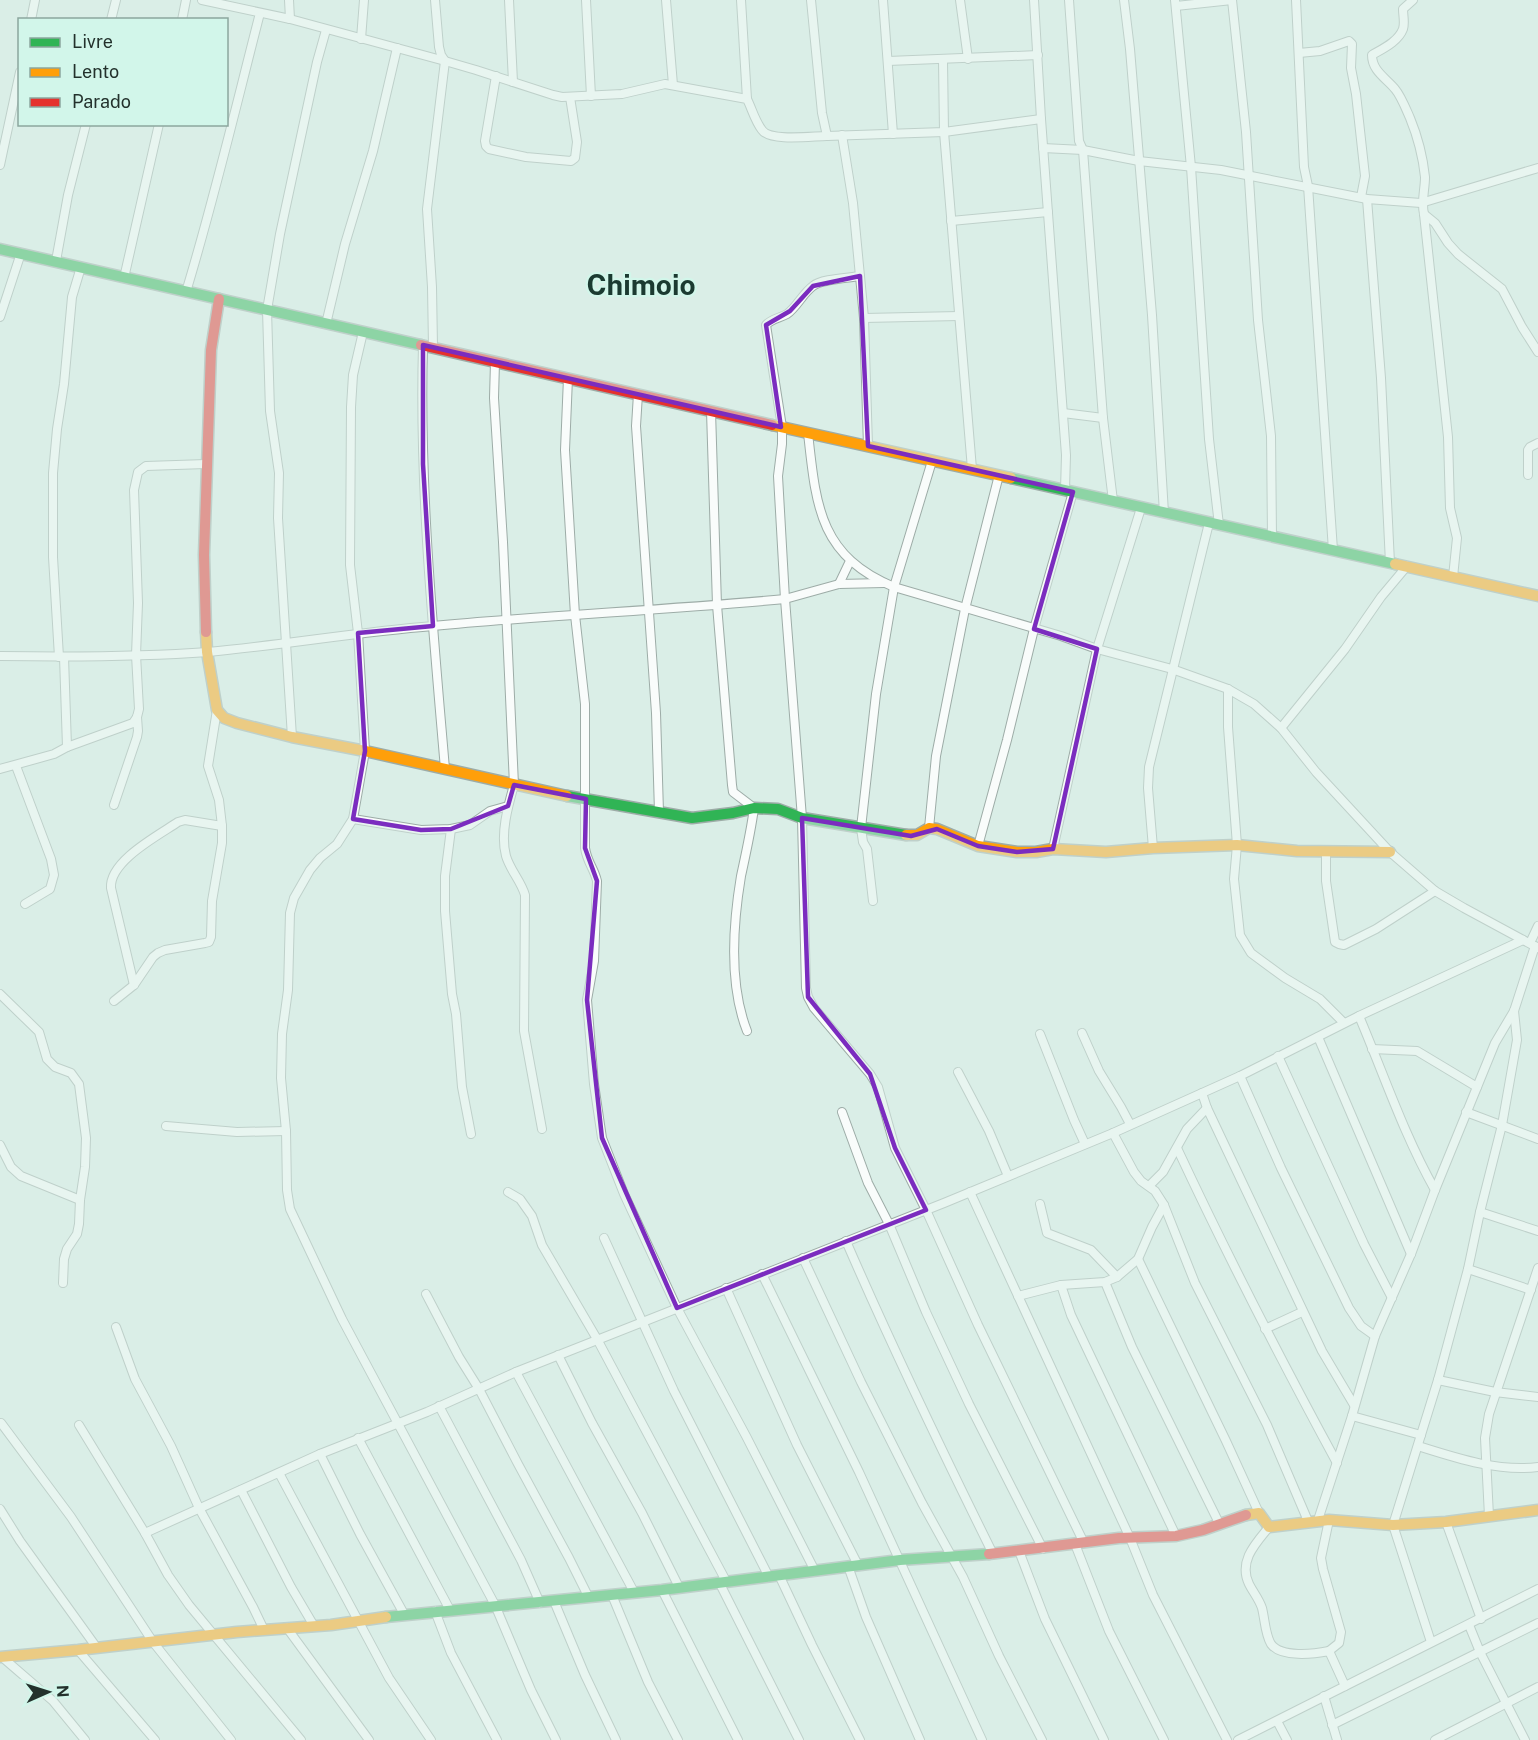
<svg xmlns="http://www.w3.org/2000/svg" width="1538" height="1740" viewBox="0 0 1538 1740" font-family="'Public Sans',sans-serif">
  <rect width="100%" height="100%" fill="#daeee7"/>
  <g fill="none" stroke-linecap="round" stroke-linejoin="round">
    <g stroke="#9daca7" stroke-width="10">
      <g id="street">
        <path d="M202,0L290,19L445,61L476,70L553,95L562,97L622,94L665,84L747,99C752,109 755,121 762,130C770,142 813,136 827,136"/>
        <path d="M289,0L290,19"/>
        <path d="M509,0L513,82"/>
        <path d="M586,0L591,96"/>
        <path d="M666,0L673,85"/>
        <path d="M741,0L747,99"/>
        <path d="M811,0L822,113L827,136L944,132L1041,119"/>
        <path d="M883,0L893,134"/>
        <path d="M960,0L968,59"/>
        <path d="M1034,0L1041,119L1066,455L1065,490"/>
        <path d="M1069,0L1079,141L1083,150L1103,418L1113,501"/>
        <path d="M1124,0L1130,49L1152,315L1164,513"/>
        <path d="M1175,0L1191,167L1209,439L1219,525"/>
        <path d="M1232,0L1246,132L1258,320L1271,436L1272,537"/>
        <path d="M1296,0L1304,167L1308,186L1333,550"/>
        <path d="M1413,0L1403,9C1403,15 1405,23 1403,29C1398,42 1382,49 1372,55C1372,71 1386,78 1395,89C1401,96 1406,109 1410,118C1417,135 1423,158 1425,177C1425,190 1421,201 1424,214L1448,437L1450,508L1457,538L1453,577"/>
        <path d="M1176,6L1232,0"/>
        <path d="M31,20L35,0"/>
        <path d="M111,20L116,0"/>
        <path d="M182,20L186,0"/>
        <path d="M361,39L364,0"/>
        <path d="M1299,53L1320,51L1349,41L1352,44L1351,68L1356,94L1365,176L1361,197"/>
        <path d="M943,60L944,132L972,469"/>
        <path d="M888,61L1038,55"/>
        <path d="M496,76L485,141L486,146L489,149L526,157L571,161L575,158L577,142L570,97"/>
        <path d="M842,135L853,203L864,318L868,446"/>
        <path d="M1043,148L1083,150L1139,161L1221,170L1367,199L1421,203L1538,168"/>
        <path d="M0,165L20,72"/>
        <path d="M1367,199L1381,378L1390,563"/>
        <path d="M1424,214L1435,223L1448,243L1458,254L1502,289L1522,327L1538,352"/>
        <path d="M951,221L1048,212"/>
        <path d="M56,261L68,195L86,124"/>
        <path d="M860,276C848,278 821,279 813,286C803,293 797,307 787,314C780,318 771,319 766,325L782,427V444L778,476L785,599L802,818L806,988L808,997L814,1008L870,1074L878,1087L895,1148L926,1210L978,1325L1084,1543"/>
        <path d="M124,278L159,124"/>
        <path d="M186,292C214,200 236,106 260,13"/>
        <path d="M0,317L21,253"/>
        <path d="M864,318L959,316"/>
        <path d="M326,324L345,244L373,151L397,48"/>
        <path d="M363,332L353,375L351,407L350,565L358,633L365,751L353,819L337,844L320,858L310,870L294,898L290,913L288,990L282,1034L281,1078L286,1131L287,1190L290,1209L342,1319L495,1605L531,1690L556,1740"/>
        <path d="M423,345C419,487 433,628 445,769"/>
        <path d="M433,347L432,287L427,209L445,61L441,55L439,47L435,0"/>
        <path d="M495,362L494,398L503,542L514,785C508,806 500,834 506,856C510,870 521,881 525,895L524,1031L542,1129"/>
        <path d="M568,378L565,450L575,615L585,704V848C587,862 594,868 597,881L594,961L587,1000L594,1084L602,1138L624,1194L677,1308L746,1436L815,1571"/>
        <path d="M638,394L636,426L656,713L659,812"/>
        <path d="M711,411L717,605L732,785L733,792L754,808C751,831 746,853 741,876C733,924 729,985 747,1031"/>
        <path d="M1063,413L1103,418"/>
        <path d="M808,433C816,505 819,556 894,587L1061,636L1097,649L1172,669L1228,689L1254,704L1281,728L1316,772L1390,852L1435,891L1464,908L1538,948"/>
        <path d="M1528,475V450L1530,447L1538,443"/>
        <path d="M839,584L850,561"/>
        <path d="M0,656C68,657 140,657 208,652C283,645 358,632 433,626C550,615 668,610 785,599L839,584L884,583"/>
        <path d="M59,657L53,557V473L57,429L64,384L72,297L81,267"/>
        <path d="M64,657L67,747"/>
        <path d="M1228,689V727L1237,845L1234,879L1240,935L1251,953L1285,978L1320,999L1344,1023"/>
        <path d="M1281,728L1345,649L1381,597L1407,566"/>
        <path d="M292,737L278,518L279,473L270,411L267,310L280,234L317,62L326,30"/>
        <path d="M16,766L51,859L54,875L50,889L25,904"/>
        <path d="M0,769L54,754L67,747L133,723L137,717L139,709L136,655L138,603L134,490L138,472L146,466L206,464"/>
        <path d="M114,805L137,737L138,731L137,717"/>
        <path d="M353,819L421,830L451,829L470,825L490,811L508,806"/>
        <path d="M929,828L936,756L965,609L999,475"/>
        <path d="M451,829L445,876V911L452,994L456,1014L462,1087L471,1134"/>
        <path d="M978,846L1007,740L1034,629L1073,492"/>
        <path d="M1153,848L1148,788L1149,767L1209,523"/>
        <path d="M1053,849L1097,649L1141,508"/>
        <path d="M1326,852V881L1335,942L1339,944L1344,945L1376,929L1435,891"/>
        <path d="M873,901L867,849L863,842L861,828L876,694L894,587L932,461"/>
        <path d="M1530,943L1538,926"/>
        <path d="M134,985L111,888C109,861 159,835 178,822L185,820L222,826"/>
        <path d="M0,994L39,1032L47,1059L55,1067L71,1073L79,1084L86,1138L85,1167L80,1200L79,1224L77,1234L67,1249L64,1259L63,1283"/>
        <path d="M114,1001L134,985L153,957L158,953L165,950L205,943L209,942L211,937L212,901L222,843V826L219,800L208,766L217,710"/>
        <path d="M1359,1016C1384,1075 1404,1135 1435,1190"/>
        <path d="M1082,1033L1099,1071L1121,1107L1130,1124"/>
        <path d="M1040,1034L1074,1120L1085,1144"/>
        <path d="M1318,1037L1411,1254"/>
        <path d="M1372,1049L1417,1051L1477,1087"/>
        <path d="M1278,1056L1364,1244L1392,1298"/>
        <path d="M958,1072L989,1131L1008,1176"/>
        <path d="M1240,1076L1281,1168L1349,1308L1361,1326L1375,1336"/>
        <path d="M1202,1093L1207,1108L1322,1351L1354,1405"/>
        <path d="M842,1112L868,1183L889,1224L926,1312L969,1404L1043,1549"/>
        <path d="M1466,1112L1538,1139"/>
        <path d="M166,1126L237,1132L286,1131"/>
        <path d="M1113,1133L1134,1172L1141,1181L1155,1191L1164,1205L1195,1283L1267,1425L1308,1521"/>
        <path d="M0,1145L11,1167L21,1176L80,1200"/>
        <path d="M1177,1148C1227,1255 1281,1360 1337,1463"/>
        <path d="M1149,1186L1163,1172L1187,1129L1207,1108"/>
        <path d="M508,1192L520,1199L532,1216L542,1245L597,1339L726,1581"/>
        <path d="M970,1192L1130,1538L1153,1595L1227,1740"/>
        <path d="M1040,1204L1047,1233L1091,1250L1117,1277"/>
        <path d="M1480,1212L1538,1231"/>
        <path d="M604,1238L674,1391L769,1577"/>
        <path d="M846,1241C892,1347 942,1451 993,1554"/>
        <path d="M803,1258L861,1382L922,1503L963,1577L999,1656L1042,1740"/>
        <path d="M1138,1259L1226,1441L1259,1513"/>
        <path d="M1468,1269L1531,1290"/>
        <path d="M762,1274L859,1472L982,1740"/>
        <path d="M1105,1282L1132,1347L1219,1523"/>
        <path d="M1061,1285L1071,1315L1176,1536"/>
        <path d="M726,1288L797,1445L858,1565"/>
        <path d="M426,1294L459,1357L479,1389L518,1464L569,1558L588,1596"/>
        <path d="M1018,1296L1061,1285L1105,1282L1117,1277L1138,1259L1152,1227L1164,1205"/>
        <path d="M116,1327L135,1379L171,1446L199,1508L253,1607L264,1630"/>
        <path d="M1265,1329L1302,1312"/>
        <path d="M558,1355L592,1423L642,1513L679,1587"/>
        <path d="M516,1372L634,1592"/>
        <path d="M1438,1380L1495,1392L1538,1397"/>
        <path d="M439,1406L521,1560L540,1603"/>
        <path d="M1352,1416L1421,1435"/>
        <path d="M1,1423L71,1517L153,1642L231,1740"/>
        <path d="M79,1425L145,1533L168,1575L189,1605L301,1740"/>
        <path d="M358,1438L450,1610"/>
        <path d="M1418,1446C1456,1458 1498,1472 1538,1467"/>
        <path d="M320,1454L360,1534L404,1614"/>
        <path d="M279,1473L389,1678L431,1740"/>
        <path d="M241,1490L291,1587L314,1626"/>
        <path d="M0,1509L20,1541L97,1648"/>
        <path d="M1489,1516L1485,1438L1489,1414L1538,1268"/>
        <path d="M1318,1520L1352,1416L1375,1336L1411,1254L1435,1190L1495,1043L1514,1011L1535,946"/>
        <path d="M1446,1522L1481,1619"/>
        <path d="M1269,1527C1256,1543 1238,1561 1249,1584C1253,1592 1259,1599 1262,1608C1265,1620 1265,1634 1271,1644C1281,1658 1314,1654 1329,1651L1345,1686"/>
        <path d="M145,1533L320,1454L427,1412L516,1372L944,1203L1113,1133L1240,1076L1359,1016L1523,940"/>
        <path d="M1075,1544L1109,1631L1164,1740"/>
        <path d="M1019,1551L1045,1619L1104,1740"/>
        <path d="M848,1566L866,1617L920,1740"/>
        <path d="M779,1575L812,1645L860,1740"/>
        <path d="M719,1582L799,1740"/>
        <path d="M662,1590L738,1740"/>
        <path d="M612,1595L648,1682L678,1740"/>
        <path d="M554,1601L585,1675L616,1740"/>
        <path d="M435,1611L451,1653L497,1740"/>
        <path d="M1469,1625L1480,1652L1525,1740"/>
        <path d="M287,1628L369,1740"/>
        <path d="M1431,1642L1393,1525L1438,1380L1468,1269L1480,1212L1502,1125L1517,1040L1514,1011"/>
        <path d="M78,1650L155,1740"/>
        <path d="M1329,1651L1339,1643L1341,1632L1323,1569L1321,1558L1329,1520"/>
        <path d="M2,1657L53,1701L85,1740"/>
        <path d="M1324,1696L1337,1740"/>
        <path d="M1277,1721L1287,1740"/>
        <path d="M1332,1725L1538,1623"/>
        <path d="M1238,1740L1538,1589"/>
        <path d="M1435,1740L1538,1687"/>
      </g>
    </g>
    <g stroke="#9daca7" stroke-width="13">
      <g id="fast">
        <path d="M0,249L421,345"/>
        <path d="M1011,478L1395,564"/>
        <path d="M567,796L692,818L733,813L754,808L778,809L802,818L906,835"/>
        <path d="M386,1617L662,1590L900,1560L989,1554"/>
      </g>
    </g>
    <g stroke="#9daca7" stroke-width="13">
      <g id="slow">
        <path d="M772,425L1011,478"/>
        <path d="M1395,564L1538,596"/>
        <path d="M206,632L207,652L217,710L224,718L237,723L292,737L365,751L567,796"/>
        <path d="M906,835H917L929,828L937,829L978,846L1017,852H1036L1053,849L1106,852L1153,848L1237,845L1297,851L1390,852"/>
        <path d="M1246,1515L1259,1513L1269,1527L1329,1520L1393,1525L1446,1522L1538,1510"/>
        <path d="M0,1657L78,1650L237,1632L331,1625L386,1617"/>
      </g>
    </g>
    <g stroke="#9daca7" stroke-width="13">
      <g id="jam">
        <path d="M421,345L772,425"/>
        <path d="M206,632L204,555L211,350L219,299"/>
        <path d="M989,1554L1119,1538L1176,1536L1203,1530L1246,1515"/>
      </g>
    </g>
    <use href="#street" stroke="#f9fcfb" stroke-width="8"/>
    <use href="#fast" stroke="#30b455" stroke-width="10"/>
    <use href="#slow" stroke="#ff9f0a" stroke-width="10"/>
    <use href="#jam" stroke="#e5322d" stroke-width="10"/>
  </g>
  <path d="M0 0H1538V1740H0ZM860,276L868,446L1073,492L1034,629L1097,649L1053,849L1017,852L978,846L937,829L911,836L802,818L808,997L870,1074L895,1148L926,1210L677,1308L602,1138L587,1000L597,881L585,848L586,799L514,785L508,806L451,829L421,830L353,819L365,751L358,633L433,626L423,464V345L781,427L766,325L790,311L813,286Z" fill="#daeee7" fill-opacity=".55" fill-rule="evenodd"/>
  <path fill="none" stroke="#7b2cbf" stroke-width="4.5" stroke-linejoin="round" d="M860,276L868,446L1073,492L1034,629L1097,649L1053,849L1017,852L978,846L937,829L911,836L802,818L808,997L870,1074L895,1148L926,1210L677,1308L602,1138L587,1000L597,881L585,848L586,799L514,785L508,806L451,829L421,830L353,819L365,751L358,633L433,626L423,464V345L781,427L766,325L790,311L813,286Z"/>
  <g text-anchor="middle" stroke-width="4.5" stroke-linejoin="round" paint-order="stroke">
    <g font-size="28" font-weight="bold" fill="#1b3a31" stroke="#d2f6ea">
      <text x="641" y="295">Chimoio</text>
    </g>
  </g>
  <rect x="18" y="18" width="210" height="108" fill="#d2f6ea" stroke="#8ca79e" stroke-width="1.5"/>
  <rect x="30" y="38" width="30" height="9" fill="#30b455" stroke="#8ca79e" stroke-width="1.5"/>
  <text x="72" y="48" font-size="18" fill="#23312c">Livre</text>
  <rect x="30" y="68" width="30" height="9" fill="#ff9f0a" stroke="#8ca79e" stroke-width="1.5"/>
  <text x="72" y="78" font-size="18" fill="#23312c">Lento</text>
  <rect x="30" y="98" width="30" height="9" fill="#e5322d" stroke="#8ca79e" stroke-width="1.5"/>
  <text x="72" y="108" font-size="18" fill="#23312c">Parado</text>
  <g transform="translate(48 1692) rotate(87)" stroke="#d2f6ea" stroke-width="4.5" paint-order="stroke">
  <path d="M0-4.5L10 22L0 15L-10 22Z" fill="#23312c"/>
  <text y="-9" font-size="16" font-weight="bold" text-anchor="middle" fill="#23312c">N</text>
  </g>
</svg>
